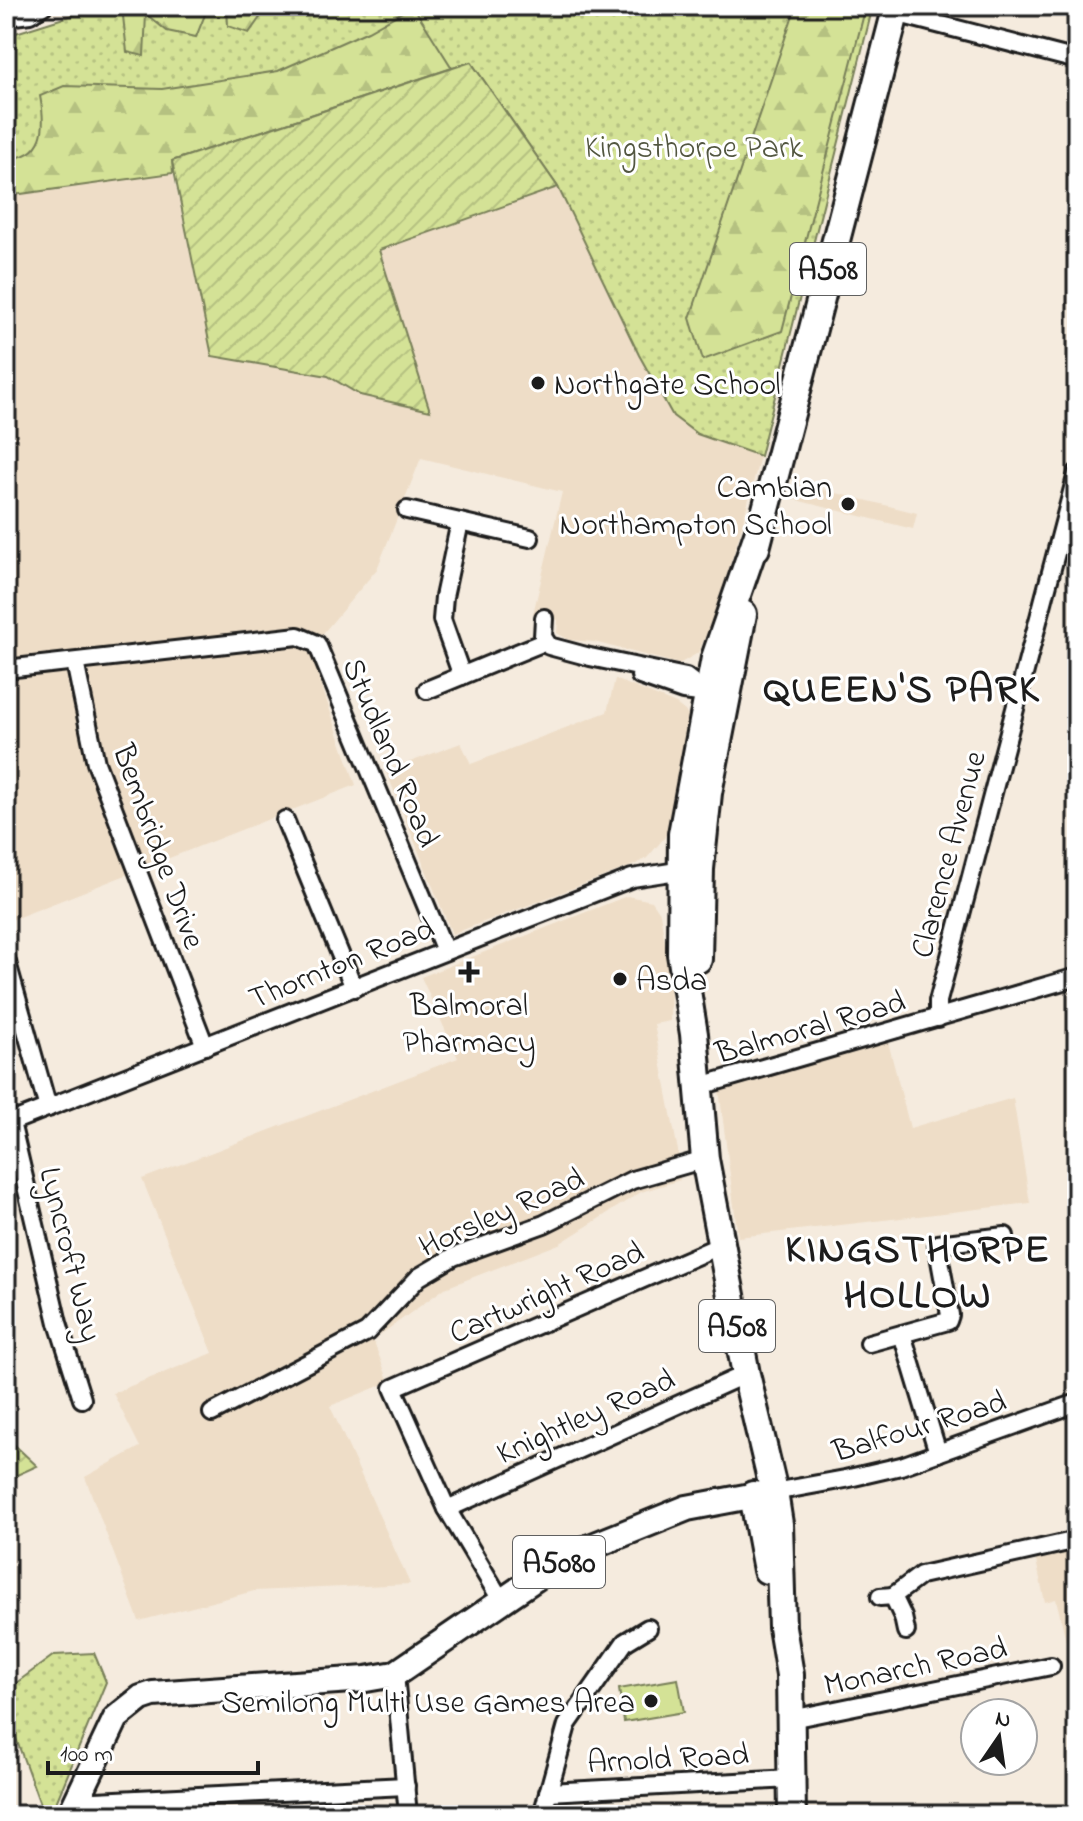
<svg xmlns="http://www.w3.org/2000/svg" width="1083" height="1821" viewBox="0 0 1083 1821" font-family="'Indie Flower',sans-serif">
  <defs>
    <pattern id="grass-dots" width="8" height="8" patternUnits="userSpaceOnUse" patternTransform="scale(2)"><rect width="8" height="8" fill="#d4e296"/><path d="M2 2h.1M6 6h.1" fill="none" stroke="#b5c181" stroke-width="1.8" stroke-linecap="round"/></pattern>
    <pattern id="forest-firs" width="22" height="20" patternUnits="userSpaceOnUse" patternTransform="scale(2)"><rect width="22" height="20" fill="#d4e296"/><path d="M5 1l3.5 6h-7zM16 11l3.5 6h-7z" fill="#b5c181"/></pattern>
    <pattern id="garden-furrows" width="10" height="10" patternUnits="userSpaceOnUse" patternTransform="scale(2)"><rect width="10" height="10" fill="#d4e296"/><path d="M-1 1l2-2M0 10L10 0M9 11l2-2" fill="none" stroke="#b5c181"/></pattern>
  </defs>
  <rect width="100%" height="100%" fill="#f5ebde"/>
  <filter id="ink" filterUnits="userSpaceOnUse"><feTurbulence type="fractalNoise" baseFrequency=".0125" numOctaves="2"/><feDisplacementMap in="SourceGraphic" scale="16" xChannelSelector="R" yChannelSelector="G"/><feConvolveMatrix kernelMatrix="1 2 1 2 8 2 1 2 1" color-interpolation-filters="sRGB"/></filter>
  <g filter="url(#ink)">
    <g fill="#eeddc7">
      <path d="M173,173L212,356L328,376L360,395L430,410L378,250L558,187L639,355L673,416L697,434L760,456L740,533L712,622L698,653L679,664L594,642L569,640L557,633L558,620L533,614L562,492L421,458L377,569L309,650L356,785L6,922V188Z"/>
      <path d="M800,484L917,513L913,529L796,500Z"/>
      <path d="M615,679L676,704L685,711L691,721L670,825L665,837L647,858L634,865L452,934L386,771L461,743L471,764L607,712Z"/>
      <path d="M627,896L652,901L660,913L671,978L670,1021L654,1024L678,1151L680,1180L641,1192L559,1244L445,1288L373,1340L389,1382L330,1406L410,1584L254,1591L139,1621L85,1477L140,1447L113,1393L213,1353L142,1179L458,1058L421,977Z"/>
      <path d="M886,1034L910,1128L1013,1098L1030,1203L738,1237L718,1082Z"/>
      <path d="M1077,1547V1686L1056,1599L1045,1602L1035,1556Z"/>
    </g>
    <g fill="url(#grass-dots)" stroke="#787f59" stroke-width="2">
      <path d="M102,6H873L760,456L697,434L673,416L639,355L558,187L471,62L172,162L6,188V36Z"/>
      <path d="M94,1653L106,1682L51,1815H44L6,1711L16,1683L54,1655Z"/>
    </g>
    <g fill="url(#forest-firs)" stroke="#787f59" stroke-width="2">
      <path d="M227,6H268L249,33L228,26Z"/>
      <path d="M413,6L452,68L172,161L173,173L6,196V159C46,157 46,127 40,96L64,86L162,89L278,71L368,31Z"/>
      <path d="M796,6H866L782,331L703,360L690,318Z"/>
      <path d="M122,7L208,6V7L196,37L167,31L146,14L144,56L127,52Z"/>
    </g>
    <g fill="url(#garden-furrows)" stroke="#787f59" stroke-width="2">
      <path d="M471,62L558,187L379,250L430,411L360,395L328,376L212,356L172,161Z"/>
      <path d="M6,1437L37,1466L6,1480Z"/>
    </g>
    <path fill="#d4e296" stroke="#787f59" stroke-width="2" d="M678,1679L684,1712L624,1722L619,1689Z"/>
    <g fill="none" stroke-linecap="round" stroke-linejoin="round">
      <g stroke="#1c1c1c" stroke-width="22">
        <g id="minor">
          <path d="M895,13L1077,60"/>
          <path d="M6,17L30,14L43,6"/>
          <path d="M407,510L530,538"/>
          <path d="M460,522L444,597L442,620L462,676"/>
          <path d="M544,618L543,637L549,646L590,657L686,677L708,694"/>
          <path d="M75,662L96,763L205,1046"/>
          <path d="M6,669L298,636L317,644L445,951"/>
          <path d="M640,676L683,691L708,694"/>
          <path d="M427,690L544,642"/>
          <path d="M285,820L354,988"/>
          <path d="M6,959L48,1108"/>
          <path d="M938,1018V1001L949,960L1077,473"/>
          <path d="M697,1087L1077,977"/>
          <path d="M11,1122L58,1323L82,1399"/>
          <path d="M6,1124L632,878L690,869"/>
          <path d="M902,1334L938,1453"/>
          <path d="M869,1343L948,1321L950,1315L937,1244L1005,1236"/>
          <path d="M212,1413L367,1332L419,1277L453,1257L544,1224L632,1180L705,1159"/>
          <path d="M774,1492L845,1479L901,1466L1077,1403"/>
          <path d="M447,1509L746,1374"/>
          <path d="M893,1596L921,1575L1077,1540"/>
          <path d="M880,1597L893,1596L903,1617L906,1631"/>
          <path d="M501,1600L447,1509L393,1388L721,1245"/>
          <path d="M395,1674L408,1815"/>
          <path d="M791,1719L1051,1666"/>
          <path d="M548,1792L792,1779"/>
          <path d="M75,1802L406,1786"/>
          <path d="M542,1815L567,1725L625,1642L648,1628"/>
        </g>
      </g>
      <g stroke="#1c1c1c" stroke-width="30">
        <path id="primary" d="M70,1815L116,1718L141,1698L153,1694L366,1679L395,1674L568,1556L687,1508L772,1492"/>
      </g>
      <g stroke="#1c1c1c" stroke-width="32">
        <g id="trunk">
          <path d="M759,531L715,658L682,834L681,954L694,1034L705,1159L746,1374L774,1492L779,1524L782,1627L790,1675L792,1815"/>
          <path d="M756,548L897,6"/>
          <path d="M698,959L700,869L708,793L743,614"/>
          <path d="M753,1495L767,1570"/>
        </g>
      </g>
      <use href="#minor" stroke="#fff" stroke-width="16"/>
      <use href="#primary" stroke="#fff" stroke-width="24"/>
      <use href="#trunk" stroke="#fff" stroke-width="26"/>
    </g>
  </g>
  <g fill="#1c1c1c" stroke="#fff" stroke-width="3">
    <circle cx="538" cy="383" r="8"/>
    <circle cx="848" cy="504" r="8"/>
    <path d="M465 960h8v8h8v8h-8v8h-8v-8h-8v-8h8z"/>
    <circle cx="620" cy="979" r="8"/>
    <circle cx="651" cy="1701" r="8"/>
  </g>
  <g text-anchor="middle" stroke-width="6" stroke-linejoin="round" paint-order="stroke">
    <g fill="#fff" stroke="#606060" stroke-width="2">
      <rect x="790" y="243" width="76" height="52" rx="6"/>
      <rect x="699" y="1300" width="76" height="52" rx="6"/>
      <rect x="513" y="1536" width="92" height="52" rx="6"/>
    </g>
    <g font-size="30" font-weight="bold" fill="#1c1c1c">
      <text x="828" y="279">A508</text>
      <text x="737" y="1336">A508</text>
      <text x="559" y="1572">A5080</text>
    </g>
    <g font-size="32" fill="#535741" stroke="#fff">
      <text x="694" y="157">Kingsthorpe Park</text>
    </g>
    <g font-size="32" fill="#1c1c1c" stroke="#fff" text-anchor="start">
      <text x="554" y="394">Northgate School</text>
      <text x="832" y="497" text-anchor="end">Cambian<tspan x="832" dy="37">Northampton School</tspan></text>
      <text x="636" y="990">Asda</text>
      <text x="469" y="1015" text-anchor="middle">Balmoral<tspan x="469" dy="37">Pharmacy</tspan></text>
      <text x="635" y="1712" text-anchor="end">Semilong Multi Use Games Area</text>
    </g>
    <g font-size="32" fill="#1c1c1c" stroke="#fff">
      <text transform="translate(392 752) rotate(67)" y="11">Studland Road</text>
      <text transform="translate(160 846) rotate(70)" y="11">Bembridge Drive</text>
      <text transform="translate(947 854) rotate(-75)" y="11">Clarence Avenue</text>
      <text transform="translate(341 962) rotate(-22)" y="11">Thornton Road</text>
      <text transform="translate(810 1026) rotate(-16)" y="11">Balmoral Road</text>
      <text transform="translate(501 1211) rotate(-24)" y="11">Horsley Road</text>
      <text transform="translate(72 1254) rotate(76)" y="11">Lyncroft Way</text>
      <text transform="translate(546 1291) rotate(-24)" y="11">Cartwright Road</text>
      <text transform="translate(585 1415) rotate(-24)" y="11">Knightley Road</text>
      <text transform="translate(919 1425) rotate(-17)" y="11">Balfour Road</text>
      <text transform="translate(915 1665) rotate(-12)" y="11">Monarch Road</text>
      <text transform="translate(668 1757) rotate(-3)" y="11">Arnold Road</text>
    </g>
    <g font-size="40" font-weight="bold" letter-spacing="2" fill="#1c1c1c" stroke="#fff">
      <text x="902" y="701">QUEEN'S PARK</text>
      <text x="918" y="1261">KINGSTHORPE<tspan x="918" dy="46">HOLLOW</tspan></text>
    </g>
  </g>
  <rect width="1083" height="1821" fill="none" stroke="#fff" stroke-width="32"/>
  <rect x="16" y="16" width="1051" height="1789" fill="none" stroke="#1c1c1c" stroke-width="3" filter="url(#ink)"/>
  <g transform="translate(999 1737) rotate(13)"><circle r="38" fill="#ffffff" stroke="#a4a4a4" stroke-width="2"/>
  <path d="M0-6L14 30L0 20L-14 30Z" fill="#1c1c1c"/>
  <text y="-12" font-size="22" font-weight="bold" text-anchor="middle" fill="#1c1c1c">N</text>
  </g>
  <path d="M48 1761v12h210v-12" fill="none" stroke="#1c1c1c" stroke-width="4"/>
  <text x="60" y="1761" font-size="24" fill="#1c1c1c" stroke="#ffffff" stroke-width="6" paint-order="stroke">100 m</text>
</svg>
